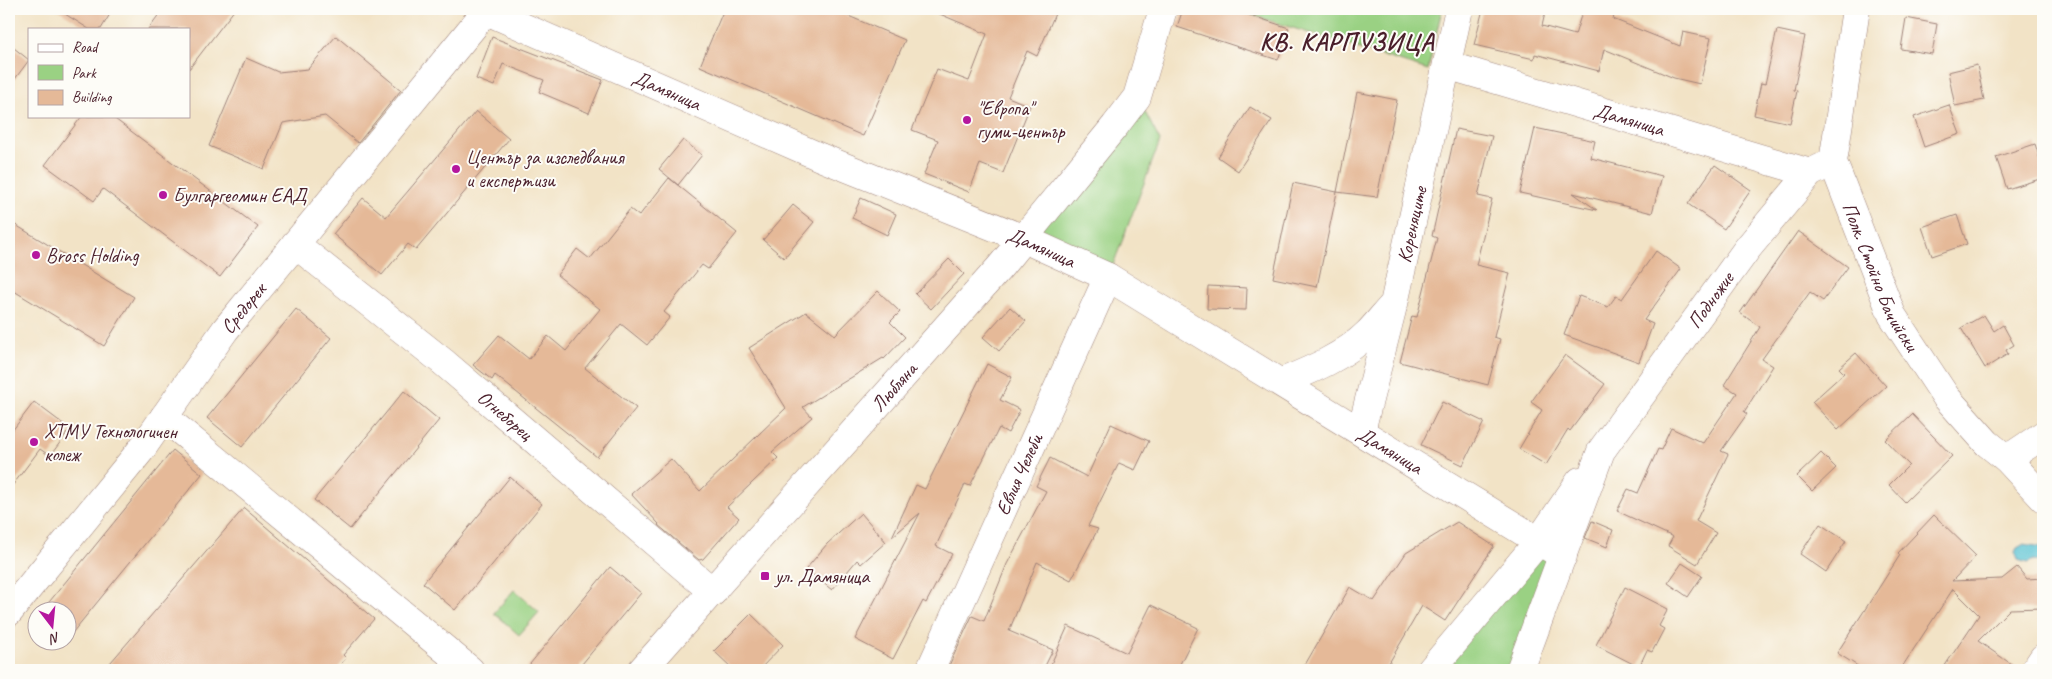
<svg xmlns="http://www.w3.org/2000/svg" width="2052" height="679" viewBox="0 0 2052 679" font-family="Caveat,sans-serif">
  <rect width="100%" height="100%" fill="#fdfcf7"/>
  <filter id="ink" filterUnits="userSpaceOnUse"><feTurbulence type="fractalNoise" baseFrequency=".02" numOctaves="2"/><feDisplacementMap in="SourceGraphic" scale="10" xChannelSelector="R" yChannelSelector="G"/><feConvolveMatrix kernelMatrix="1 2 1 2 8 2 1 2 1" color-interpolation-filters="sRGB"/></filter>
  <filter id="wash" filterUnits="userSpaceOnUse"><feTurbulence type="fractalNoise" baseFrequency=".0096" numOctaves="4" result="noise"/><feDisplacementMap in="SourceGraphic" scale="20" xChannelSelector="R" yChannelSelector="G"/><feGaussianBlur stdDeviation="1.12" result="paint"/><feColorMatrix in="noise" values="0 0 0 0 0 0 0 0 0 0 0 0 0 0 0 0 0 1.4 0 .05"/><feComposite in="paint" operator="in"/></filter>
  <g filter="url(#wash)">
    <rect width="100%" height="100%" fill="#f2e3c6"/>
    <g fill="#9ad183" stroke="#727857">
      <path d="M1232,9H1442L1428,70Z"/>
      <path d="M1137,97L1160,141L1113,265L1024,239Z"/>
      <path d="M1539,541L1563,556L1520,670H1431Z"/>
      <path d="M514,590L539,612L519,635L494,613Z"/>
    </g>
    <path fill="#58c2d3" stroke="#51707f" d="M2024,544L2043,547L2042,562L2034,560L2027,563L2018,560L2015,552L2017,548Z"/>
    <g id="blocks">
      <g fill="#e5b998">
        <path d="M57,9H113L101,29H89Z"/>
        <path d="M163,9H235L189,69V29H148Z"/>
        <path d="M724,9H832L905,40L863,136L700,66Z"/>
        <path d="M928,9H1057L1037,56L1027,51L1008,97L1030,106L1003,173L980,164L969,192L924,174L938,140L912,130L937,69L969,81L987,34Z"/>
        <path d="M1183,9H1232L1289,28L1278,60L1177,27Z"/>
        <path d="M1483,9H1527L1545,13L1542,26L1575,35L1583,9H1616L1613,19L1680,46L1683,32L1711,38L1700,84L1674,78L1604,49L1599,71L1535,54L1534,59L1474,45Z"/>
        <path d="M1906,18L1937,24L1932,54L1901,49Z"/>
        <path d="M1777,30L1805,36L1794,90L1797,91L1790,123L1754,115L1761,83L1765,84Z"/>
        <path d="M336,36L401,90L358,143L325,116L283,123L264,169L209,146L246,58L278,72L308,69Z"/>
        <path d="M492,37L603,80L589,113L539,92L544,80L503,64L494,86L476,79Z"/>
        <path d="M9,44L29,60L9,87Z"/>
        <path d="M1977,65L1984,100L1955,106L1948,72Z"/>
        <path d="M1357,92L1397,100L1377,197L1337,192Z"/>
        <path d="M1949,105L1960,134L1924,147L1914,117Z"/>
        <path d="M1250,107L1272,120L1238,171L1218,157Z"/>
        <path d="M476,111L509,139L416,250L408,244L382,275L333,234L363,198L386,217Z"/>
        <path d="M82,116H111L258,227L220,277L103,189L94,201L45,165Z"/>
        <path d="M1535,128L1595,141L1591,158L1662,176L1652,213L1573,193L1597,210L1520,193Z"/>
        <path d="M1456,129L1492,136L1478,196L1492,199L1476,265L1510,273L1494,337L1500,339L1488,385L1400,362L1412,316L1417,317L1437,238L1432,236Z"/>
        <path d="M683,140L702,155L678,185L659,169Z"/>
        <path d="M2035,144L2043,169V178L2007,189L1996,157Z"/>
        <path d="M1715,165L1751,190L1724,229L1688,204Z"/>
        <path d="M669,178L737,233L708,269L702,265L664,312L670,317L647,345L621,324L585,368L636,408L597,457L495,375L492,380L473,365L499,335L529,359L548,336L566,351L600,309L557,275L577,249L590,259L630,209L639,216Z"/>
        <path d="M1293,183L1337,192L1317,287L1273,278Z"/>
        <path d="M861,198L896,214L887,235L852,218Z"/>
        <path d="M793,205L814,222L784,258L763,240Z"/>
        <path d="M1957,215L1967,244L1932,256L1922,227Z"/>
        <path d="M9,221L134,297L104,346L9,288Z"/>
        <path d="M1798,231L1848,267L1823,301L1810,292L1762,359L1773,366L1744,412L1747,414L1721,451L1728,454L1696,521L1716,533L1697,564L1668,546L1673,537L1617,511L1628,489L1638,493L1658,449L1661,450L1671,428L1703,443L1737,393L1724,385L1760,327L1740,313Z"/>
        <path d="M1656,251L1681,269L1644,320L1653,324L1639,362L1564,335L1579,296L1608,307L1616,296L1622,299Z"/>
        <path d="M949,259L964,274L931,309L915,294Z"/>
        <path d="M1208,286L1247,288L1246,310L1207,309Z"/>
        <path d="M878,291L900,312L890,322L905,337L884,359L883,358L803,407L812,417L772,452L778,458L727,507L739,518L703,559L699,560L658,525L659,524L631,494L671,459L700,491L786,408L749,348L806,312L835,335Z"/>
        <path d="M1010,307L1026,321L999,351L983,337Z"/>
        <path d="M296,309L331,338L242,447L207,418Z"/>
        <path d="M1984,315L1994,331L2003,325L2014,345L2006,350L2008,354L1985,368L1961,328Z"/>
        <path d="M1856,353L1886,386L1838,430L1812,402L1844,373L1839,368Z"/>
        <path d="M1565,355L1605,384L1570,431L1568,429L1546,465L1519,449L1542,410L1531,402Z"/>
        <path d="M987,364L1012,377L1000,400L1020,410L1008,433L999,428L970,486L965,484L936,546L952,554L926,603L923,601L893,659L855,639L920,513L892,537L916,485L925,489Z"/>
        <path d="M404,391L439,420L350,529L314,500Z"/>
        <path d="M34,402L70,429L50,456L40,449L9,490V435Z"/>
        <path d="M1442,402L1484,422L1463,465L1421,445Z"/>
        <path d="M1912,414L1952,456L1905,502L1889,485L1909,465L1885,440Z"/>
        <path d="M1111,424L1149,441L1135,470L1119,463L1088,526L1098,529L1071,580L1037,562L1009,631L1053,650L1043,670H947L972,616L984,621L1007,564L1046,491L1036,486L1050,458L1087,477Z"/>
        <path d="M173,450L202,474L68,638V612H41Z"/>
        <path d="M1821,453L1836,468L1812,491L1797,476Z"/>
        <path d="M510,477L542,504L455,610L423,583Z"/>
        <path d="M244,508L374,619L343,655L346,658L336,670H104Z"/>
        <path d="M861,513L886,542L861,564L857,560L832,590L806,569L827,544Z"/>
        <path d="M1934,515L1976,556L1952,581L2002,579L2017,567L2027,579L2043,578V608L2010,609L1978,641L2020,670H1942L1979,615L1953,589L1900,670H1864L1837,653L1900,555L1898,553Z"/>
        <path d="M1592,521L1613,530L1607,547L1585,538Z"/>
        <path d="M1457,522L1494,546L1445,621L1422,606L1385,670H1302L1350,587L1374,601L1406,553Z"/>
        <path d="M1820,524L1846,541L1826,572L1800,554Z"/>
        <path d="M1682,563L1702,576L1688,597L1668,583Z"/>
        <path d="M610,567L641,593L577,670H525Z"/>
        <path d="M1625,587L1668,609L1659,626L1664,629L1652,652L1647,650L1639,667L1596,645Z"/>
        <path d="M1151,605L1198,628L1177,670H1065L1051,664L1068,626L1127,653Z"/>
        <path d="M751,614L783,645L759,670H734L714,651Z"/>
      </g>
    </g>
  </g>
  <g filter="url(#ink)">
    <use href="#blocks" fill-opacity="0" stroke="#9e8178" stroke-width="1"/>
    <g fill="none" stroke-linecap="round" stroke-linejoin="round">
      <g stroke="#9e8178" stroke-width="29">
        <g id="minor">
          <path id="s1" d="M482,9L820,157L1024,239L1108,277L1563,556"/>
          <path id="s2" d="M1856,9L1833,162L1892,315L1946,397L1987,443L2007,459L2043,498"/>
          <path id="s3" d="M1447,65L1810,173"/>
          <path id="s4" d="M295,244L442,361L713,592"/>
          <path id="s5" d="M1282,382C1311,370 1345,356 1368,333C1377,324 1385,313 1394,304L1459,9"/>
          <path d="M164,417L470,670"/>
          <path d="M1361,431L1392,310"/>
          <path d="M2007,459L2043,435"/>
          <path id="s6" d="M9,612L141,450L225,330L486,11"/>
          <path id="s7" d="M642,670L1000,267L1115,126L1137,97L1163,9"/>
          <path id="s8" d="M930,670L1108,277"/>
          <path d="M1431,670L1539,541L1580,481"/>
          <path id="s9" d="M1520,670L1601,451L1747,249L1810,173L1833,162"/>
          <path d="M2035,670L2043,658"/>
        </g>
      </g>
      <use href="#minor" stroke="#fff" stroke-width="28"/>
    </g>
  </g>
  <g fill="#b5179e" stroke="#fdfcf7" stroke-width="2">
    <circle cx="967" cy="120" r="5"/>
    <circle cx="456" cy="169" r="5"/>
    <circle cx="163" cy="195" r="5"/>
    <circle cx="36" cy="255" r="5"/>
    <circle cx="34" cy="442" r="5"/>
    <rect x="760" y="571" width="10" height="10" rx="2.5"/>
  </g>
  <g text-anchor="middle" stroke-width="4" stroke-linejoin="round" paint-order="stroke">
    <g font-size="20" fill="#4a1f2b" stroke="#fdfcf7">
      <text dy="7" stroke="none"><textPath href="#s1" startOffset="202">Дамяница</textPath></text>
      <text dy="7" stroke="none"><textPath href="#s3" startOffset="190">Дамяница</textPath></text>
      <text dy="7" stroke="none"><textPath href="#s5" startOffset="220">Кореняците</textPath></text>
      <text dy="7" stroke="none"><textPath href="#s1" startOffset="608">Дамяница</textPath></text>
      <text dy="7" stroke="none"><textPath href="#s2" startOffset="279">Полк. Стойно Бачийски</textPath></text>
      <text dy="7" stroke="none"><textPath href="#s9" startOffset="420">Подножие</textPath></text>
      <text dy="7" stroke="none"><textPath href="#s6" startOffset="384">Средорек</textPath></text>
      <text dy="7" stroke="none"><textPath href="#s7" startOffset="379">Любляна</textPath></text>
      <text dy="7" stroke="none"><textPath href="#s4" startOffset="271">Огнеборец</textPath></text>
      <text dy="7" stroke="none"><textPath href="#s1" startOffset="1012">Дамяница</textPath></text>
      <text dy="7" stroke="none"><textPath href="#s8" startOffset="215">Евлия Челеби</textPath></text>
    </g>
    <g font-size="20" fill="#4a1f2b" stroke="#fdfcf7" text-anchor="start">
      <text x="977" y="115">"Европа"<tspan x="977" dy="23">гуми-център</tspan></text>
      <text x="466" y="164">Център за изследвания<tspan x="466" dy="23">и експертизи</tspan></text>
      <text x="173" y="202">Булгаргеомин ЕАД</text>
      <text x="46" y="262">Bross Holding</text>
      <text x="44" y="438">ХТМУ Технологичен<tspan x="44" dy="23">колеж</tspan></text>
      <text x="775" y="583">ул. Дамяница</text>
    </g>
    <g font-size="25" font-weight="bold" letter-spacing="1" fill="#4a1f2b" stroke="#fdfcf7">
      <text x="1347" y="50">КВ. КАРПУЗИЦА</text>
    </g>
  </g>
  <rect width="2052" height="679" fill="none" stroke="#fdfcf7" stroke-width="30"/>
  <rect x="28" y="28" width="162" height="90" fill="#fdfcf7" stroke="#b5a4a5"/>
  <rect x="38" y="44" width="25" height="8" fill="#ffffff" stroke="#b5a4a5"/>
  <text x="72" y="52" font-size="15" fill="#4a1f2b">Road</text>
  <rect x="38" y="65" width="25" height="15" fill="#9ad183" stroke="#b5a4a5"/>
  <text x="72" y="78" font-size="15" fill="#4a1f2b">Park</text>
  <rect x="38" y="90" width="25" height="15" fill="#e5b998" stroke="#b5a4a5"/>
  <text x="72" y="102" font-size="15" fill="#4a1f2b">Building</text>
  <g transform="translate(52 626) rotate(164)"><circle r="24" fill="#fdfcf7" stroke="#b5a4a5"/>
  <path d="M0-4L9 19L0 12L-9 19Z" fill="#b5179e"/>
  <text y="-8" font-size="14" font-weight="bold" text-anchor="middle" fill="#4a1f2b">N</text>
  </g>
</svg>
